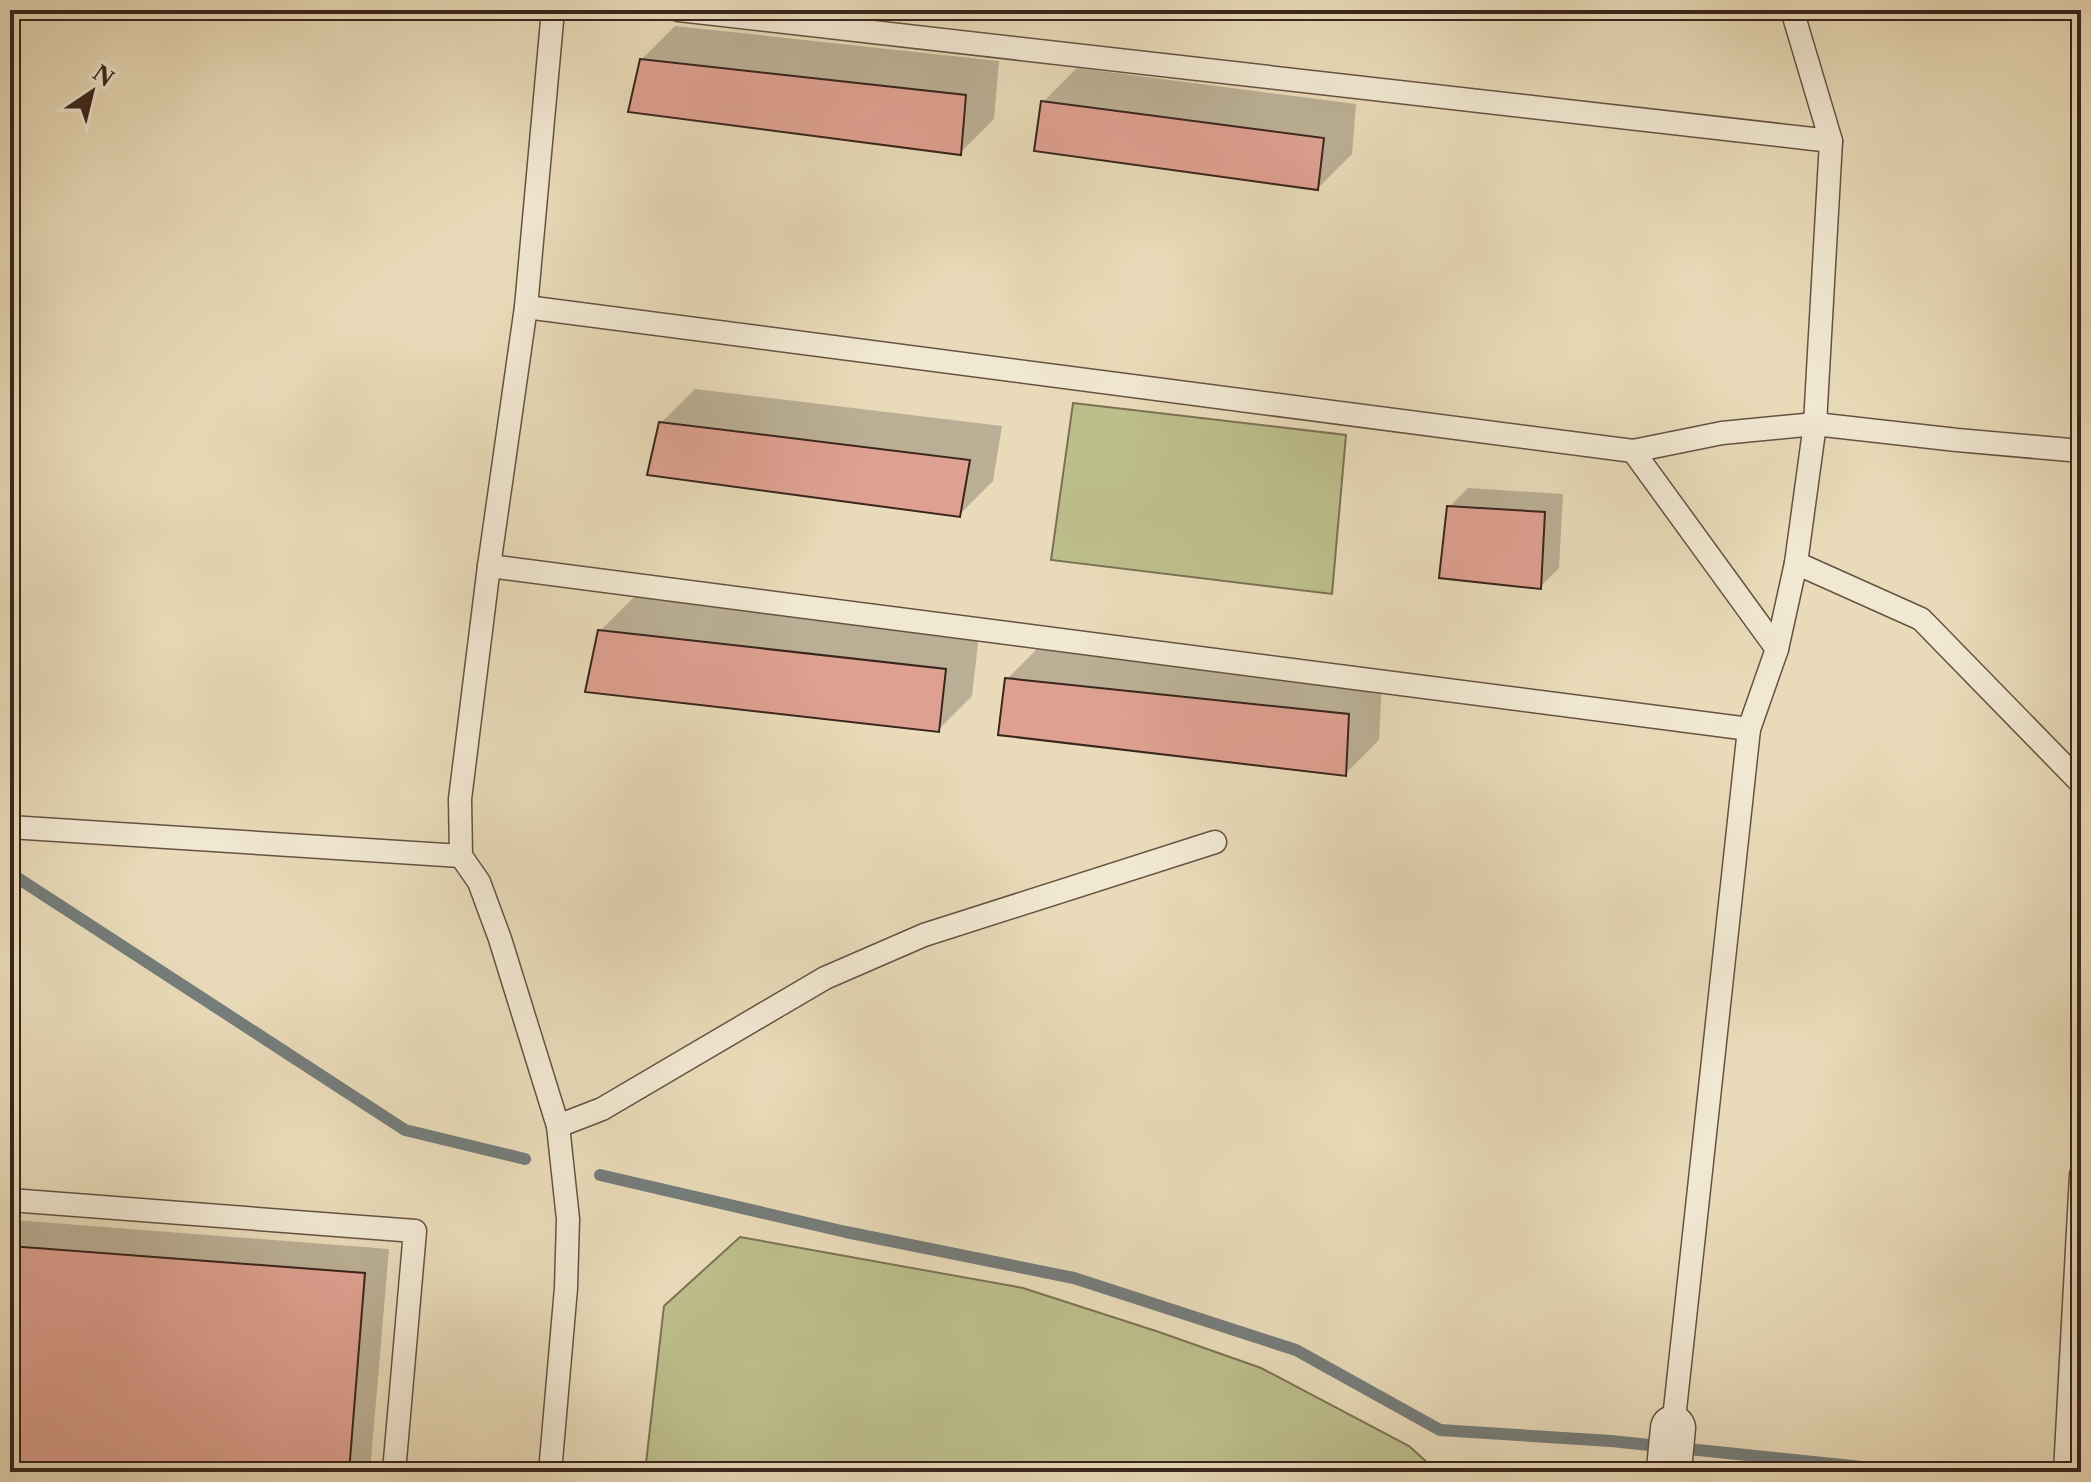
<svg xmlns="http://www.w3.org/2000/svg" width="2091" height="1482" viewBox="0 0 2091 1482" font-family="'Libre Caslon Text',serif">
  <rect width="100%" height="100%" fill="#e9dbb9"/>
  <filter id="stains"><feTurbulence type="fractalNoise" baseFrequency=".0025" numOctaves="4"/><feColorMatrix values="0 0 0 0 .2 0 0 0 0 .09 0 0 0 0 .02 0 0 0 .5 -.17"/></filter>
  <radialGradient id="worn" r=".72"><stop offset=".6" stop-color="#630" stop-opacity="0"/><stop offset="1" stop-color="#630" stop-opacity=".3"/></radialGradient>
  <g fill="#bcbe8b" stroke="#7b7254" stroke-width="2">
    <path d="M1073,403L1346,435L1332,594L1051,560Z"/>
    <path d="M740,1237L1023,1288L1159,1332L1261,1368L1409,1446L1438,1472H645L664,1306Z"/>
  </g>
  <g fill="#0003">
    <path d="M675,26L999,61L994,119L960,153L641,60Z"/>
    <path d="M1077,68L1356,104L1352,154L1318,188L1043,102Z"/>
    <path d="M695,389L1002,426L993,481L959,515L661,423Z"/>
    <path d="M1468,488L1563,494L1559,568L1540,587L1449,507Z"/>
    <path d="M634,597L979,635L972,696L938,730L600,631Z"/>
    <path d="M1041,645L1382,680L1379,740L1345,774L1007,679Z"/>
    <path d="M14,1220L389,1249L370,1472H10V1224Z"/>
  </g>
  <g fill="none" stroke-linecap="round" stroke-linejoin="round">
    <g stroke="#757d7b" stroke-width="12">
      <path d="M10,873L405,1130L525,1159"/>
      <path d="M600,1175L846,1232L1074,1278L1296,1350L1440,1430L1611,1441L1910,1472"/>
    </g>
  </g>
  <g fill="#dea191" stroke="#3a251c" stroke-width="2">
    <path d="M640,59L966,95L961,155L628,112Z"/>
    <path d="M1041,101L1324,138L1318,190L1034,151Z"/>
    <path d="M659,422L970,460L960,517L647,475Z"/>
    <path d="M1447,506L1545,512L1541,589L1439,578Z"/>
    <path d="M598,630L946,669L939,732L585,692Z"/>
    <path d="M1005,678L1349,714L1346,776L998,735Z"/>
    <path d="M10,1246L365,1273L349,1472H10Z"/>
  </g>
  <g fill="none" stroke-linecap="round" stroke-linejoin="round">
    <g stroke="#665243" stroke-width="25">
      <g id="service">
        <path d="M679,10L1831,141"/>
        <path d="M526,307L1633,451L1722,433L1815,424L1957,440L2081,451"/>
        <path d="M1633,451L1777,649"/>
        <path d="M1796,563L1921,619L2081,783"/>
        <path d="M489,566L1749,729"/>
        <path d="M10,827L461,856"/>
        <path d="M558,1126L602,1109L825,978L924,935L1215,842"/>
        <path d="M10,1200L415,1231L394,1472"/>
        <path d="M1673,1428L1749,729L1777,649L1796,563L1815,424L1831,141L1792,10"/>
        <path d="M550,1472L566,1288L568,1219L558,1126L500,939L479,882L461,856L460,799L489,566L526,307L553,10"/>
        <path d="M2065,1472L2081,1175"/>
      </g>
    </g>
    <g stroke="#665243" stroke-width="47">
      <path id="minor" d="M1669,1469L1673,1428"/>
    </g>
    <use href="#service" stroke="#f1e8d2" stroke-width="22"/>
    <use href="#minor" stroke="#f1e8d2" stroke-width="44"/>
  </g>
  <rect width="2091" height="1482" fill="none" stroke="#e9dbb9" stroke-width="40"/>
  <rect x="12" y="12" width="2067" height="1458" fill="none" stroke="#3a251c" stroke-width="4"/>
  <rect x="20" y="20" width="2051" height="1442" fill="none" stroke="#3a251c" stroke-width="2"/>
  <g transform="translate(92 92) rotate(35)" stroke="#f1e8d2" stroke-width="6" paint-order="stroke">
  <path d="M0-6L14 30L0 20L-14 30Z" fill="#3a251c"/>
  <text y="-12" font-size="22" font-weight="bold" text-anchor="middle" fill="#3a251c">N</text>
  </g>
  <rect width="100%" height="100%" filter="url(#stains)"/>
  <rect width="100%" height="100%" fill="url(#worn)"/>
</svg>
